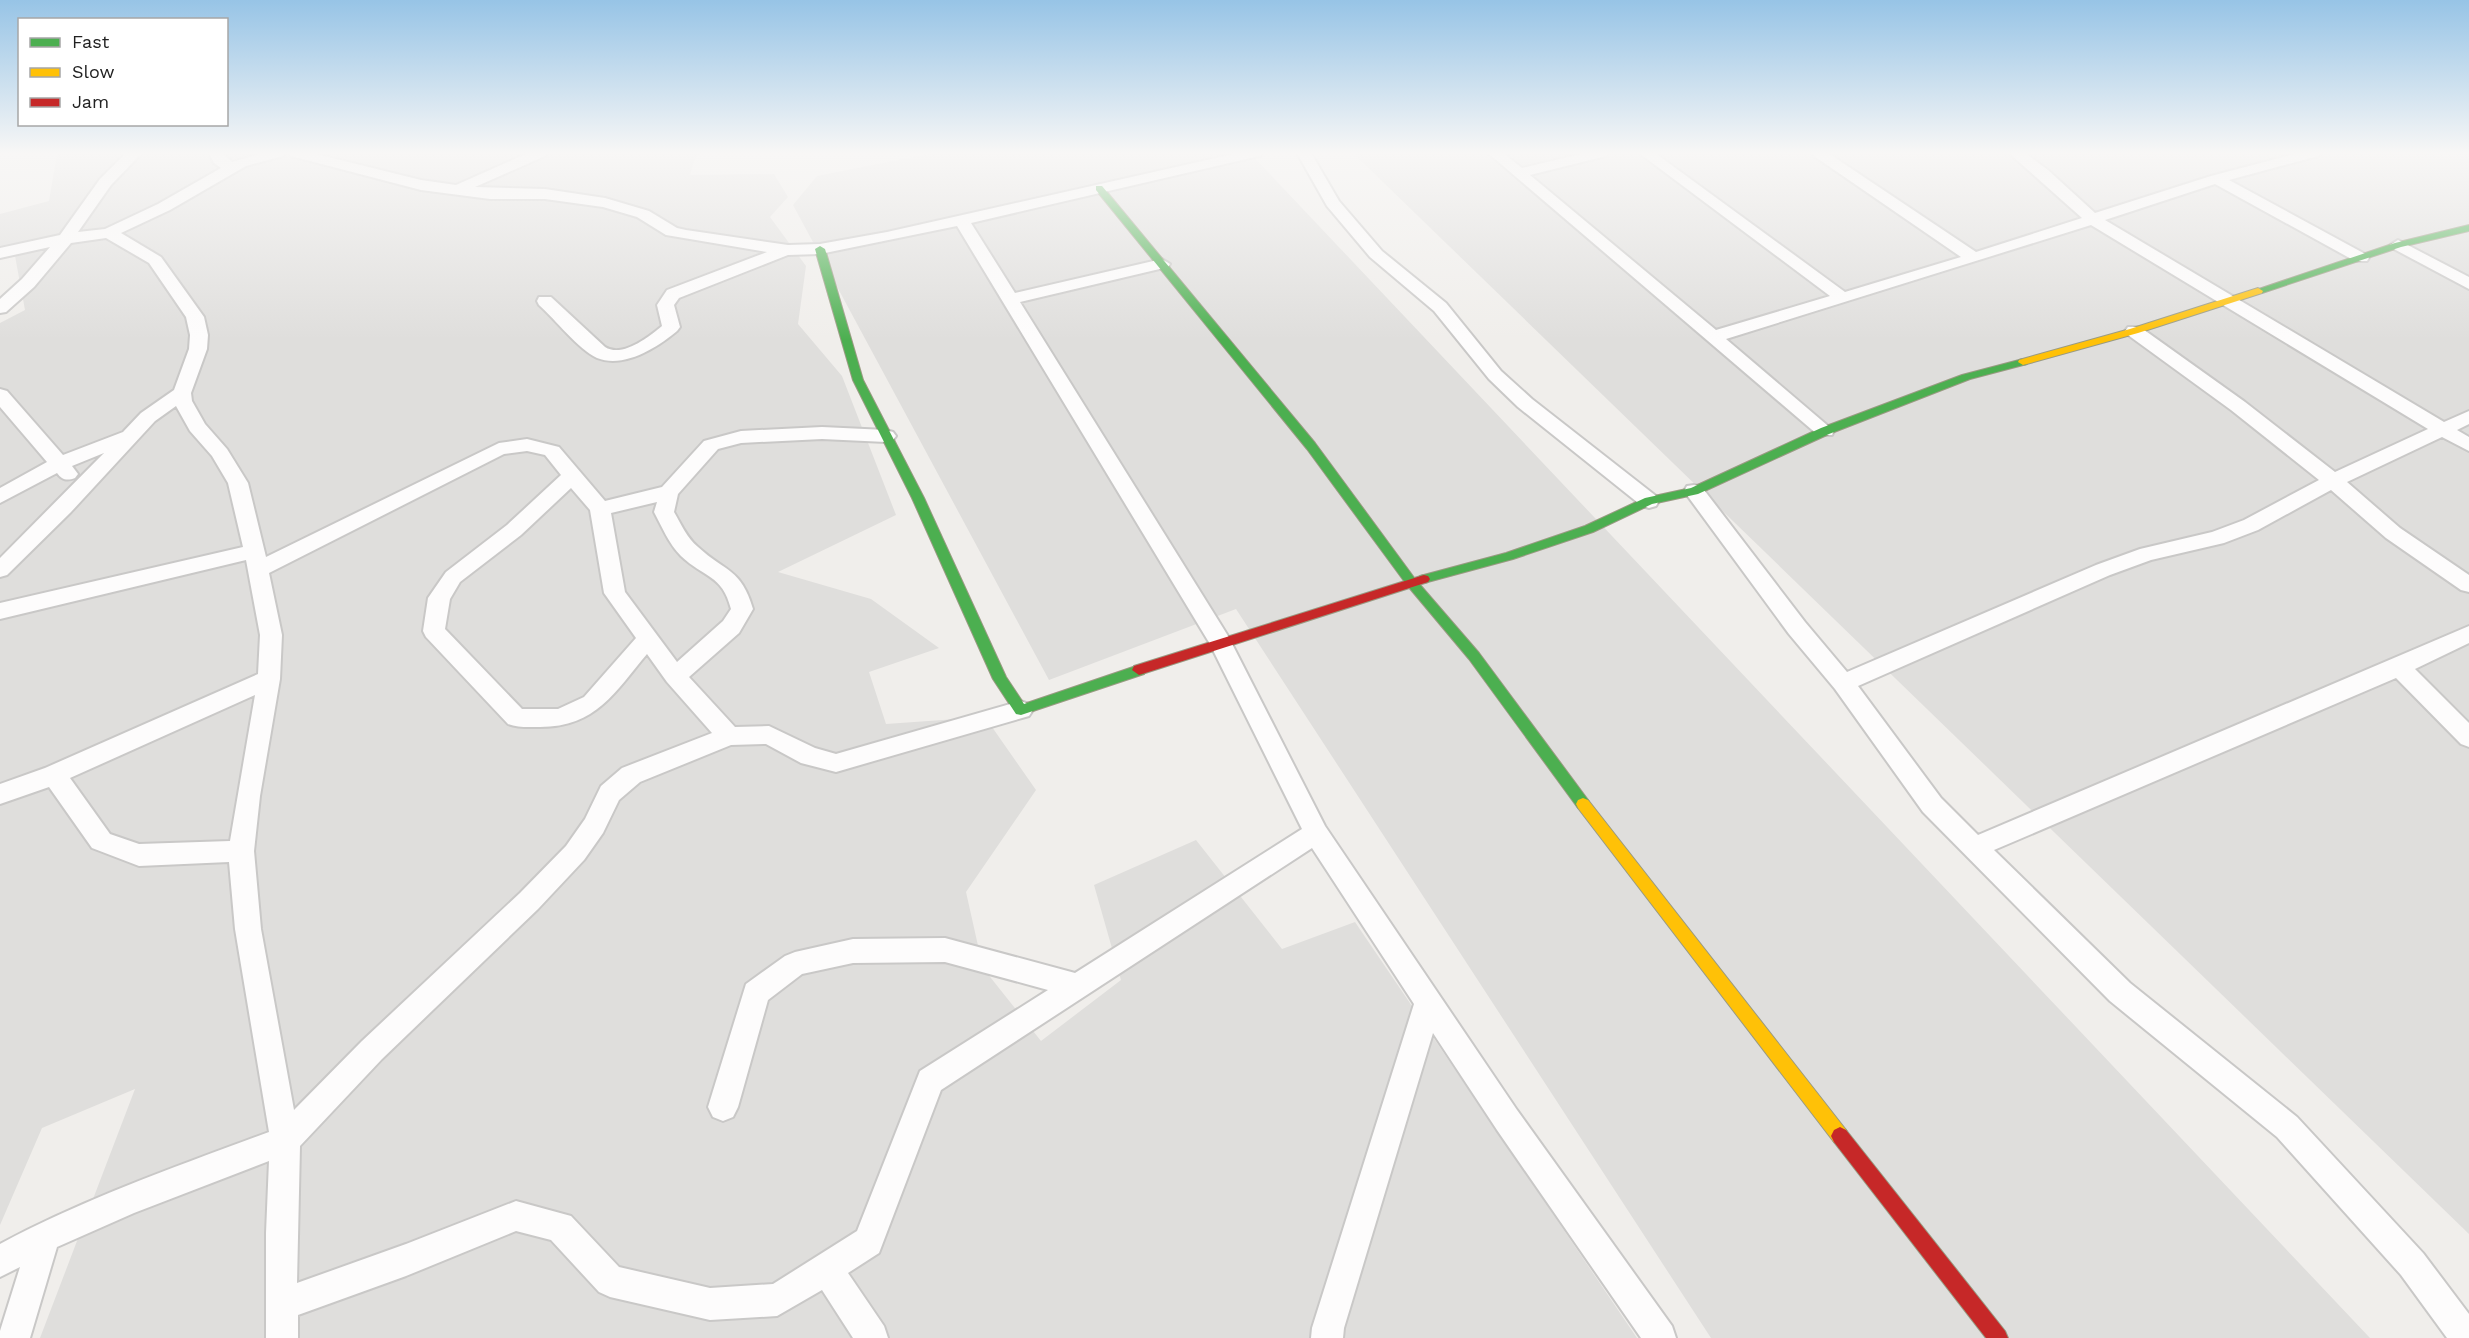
<svg xmlns="http://www.w3.org/2000/svg" width="2469" height="1338" viewBox="0 0 2469 1338" font-family="'Work Sans',sans-serif">
  <rect width="100%" height="100%" fill="#f0eeeb"/>
  <g fill="#dfdedc">
    <path d="M54,153H702L695,158L690,175L774,174L788,197L770,217L806,266L798,324L842,376L896,515L778,572L871,599L939,648L869,672L886,724L985,717L1036,790L966,892L983,968L1041,1041L1121,980L1094,885L1196,840L1282,949L1355,922L1637,1338H40L135,1089L42,1128L0,1225V323L25,310L13,245L0,247V214L49,201L57,154Z"/>
    <path d="M933,153H1250L2370,1338H1711L1236,609L1049,680L793,205L817,176Z"/>
    <path d="M1353,153H2469V1234Z"/>
  </g>
  <g fill="none" stroke-linecap="round" stroke-linejoin="round">
    <g stroke="#c9c8c7" stroke-width="4">
      <g id="street">
        <path d="M126,153H142L111,185L78,232L105,229L158,204L221,168L214,163L209,153H223L232,162L263,153H285L283,156L246,166L170,210L121,233L161,257L204,317L208,335L207,349L191,393L192,401L205,424L227,449L248,483L266,557L499,443L527,439L559,447L605,501L662,487L704,441L741,431L822,427L886,430L893,432L896,436L893,440L886,442L822,439L741,443L718,449L678,494L674,512C681,524 687,538 698,547C725,572 741,568 753,609L739,633L689,677L735,727L769,726L815,748L836,754L1021,701L1029,704L1033,710L1029,716L836,772L801,763L766,744L731,745L640,782L619,800L603,833L584,860L538,909L382,1059L300,1146L297,1283L406,1244L516,1201L571,1216L619,1267L710,1288L773,1284L857,1231L920,1071L1048,990L945,962L853,963L802,974L768,1000L738,1107L733,1117L723,1121L713,1117L708,1107L746,984L785,956L795,952L853,939L945,938L1075,973L1302,829L1210,644L957,226L820,254L788,255L679,298L674,305L680,327L677,331C658,347 624,369 597,358C578,349 556,320 539,305L537,301L539,297H551L605,347C622,358 649,337 662,326L657,305L667,290L767,252L666,235L637,217L603,207L545,199H490L421,190L291,156L289,153H312L421,180L456,185L528,153H547L545,156L475,187L545,189L605,198L649,211L677,228L686,230L788,245L820,244L887,232L1238,153H1262L1260,156L1255,157L971,223L1015,293L1162,259L1170,264L1168,267L1020,302L1228,636L1325,826L1517,1110L1672,1326L1676,1338H1641L1497,1130L1433,1033L1344,1328L1343,1338H1311L1312,1328L1414,1004L1312,848L941,1090L879,1253L848,1273L884,1326L888,1338H853L822,1290L777,1316L710,1320L610,1297L599,1292L551,1240L516,1231L406,1276L298,1315V1338H266V1233L269,1161L134,1213L57,1247L30,1338H0V1331L20,1267L0,1277V1244C86,1198 178,1166 269,1132L235,929L229,862L139,866L92,848L49,787L0,804V784L45,768L258,674L260,635L246,560L0,619V603L243,547L228,483L212,456L190,431L176,406L155,421L71,512L7,575L0,577V558L104,453L72,466L78,474L75,478C67,481 62,480 57,473L0,503V488L47,462L0,407V389L7,391L63,455L123,432L141,413L174,390L189,349L190,335L186,317L149,263L106,238L71,243L34,287L6,312L0,313V299L22,279L50,247L0,258V248L60,235L100,179ZM527,451L545,455L561,475L507,525L446,572L428,598L423,631L426,637L508,724C518,728 529,727 540,727C596,727 615,692 647,654L667,682L712,733L622,768L601,786L585,819L566,846L520,893L362,1041L294,1110L261,929L254,851L260,796L280,679L282,635L269,573L504,454ZM571,488L590,510L604,593L636,638L584,697L558,709H522L445,629L450,599L460,582L521,535ZM657,502L654,512C662,527 669,544 681,556C704,578 722,574 731,609L723,621L677,662L625,592L611,513ZM255,695L230,841L139,844L110,834L70,778Z"/>
        <path d="M1297,153H1311L1339,201L1382,251L1446,303L1501,371L1532,399L1656,496L1659,501L1656,506L1649,508L1642,506L1518,407L1489,379L1434,311L1370,257L1327,206Z"/>
        <path d="M1488,153H1503L1522,168L1585,153H1608L1606,156L1530,175L1716,330L1830,296L1639,153H1655L1845,292L1961,257L1814,156L1812,153H1828L1976,252L2082,218L2009,153H2025L2048,170L2095,213L2211,176L2298,153H2320L2318,156L2229,180L2367,255L2369,258L2367,261H2355L2215,184L2105,220L2444,422L2469,411V424L2457,430L2469,437V451L2442,437L2347,482L2400,528L2469,575V592L2461,590L2386,538L2331,490L2258,530L2224,543L2151,560L2110,575L1858,686L1941,798L1978,835L2469,626V643L2415,669L2469,723V747L2461,744L2396,678L1994,850L2130,983L2297,1117L2423,1253L2469,1314V1338H2447L2401,1275L2277,1137L2110,1001L1923,812L1835,689L1789,634L1684,491L1687,486L1694,485L1701,486L1805,622L1847,672L2096,565L2140,549L2212,532L2244,520L2319,480L2231,410L2128,335L2125,331L2128,327H2140L2245,402L2335,472L2428,429L2091,225L1726,339L1834,431L1832,435H1818Z"/>
        <path d="M2398,240L2469,277V289L2392,248L2390,245Z"/>
      </g>
    </g>
    <g stroke="#999a82" stroke-width="2">
      <g id="fast">
        <path d="M1096,186H1102L1315,443L1415,579L1479,653L1588,800L1590,804L1588,808L1583,810L1578,808L1469,659L1407,585L1307,449L1096,190Z"/>
        <path d="M2469,225V231L2401,247L2262,293H2254L2253,291L2395,243Z"/>
        <path d="M820,246L825,249L863,380L924,498L1006,677L1024,704L1139,665L1146,670L1144,674L1021,715L1016,714L993,679L912,498L853,380L815,249Z"/>
        <path d="M2023,359L2027,360V364L1970,379L1829,434L1698,494L1652,504L1593,532L1513,559L1424,583L1418,579L1420,576L1506,553L1585,526L1645,498L1691,488L1821,428L1962,375Z"/>
      </g>
    </g>
    <g stroke="#999a82" stroke-width="2">
      <g id="slow">
        <path d="M2258,288L2263,291L2262,293L2138,333L2023,365L2018,362L2019,360L2130,329Z"/>
        <path d="M1583,798L1588,800L1846,1130L1849,1136L1846,1142L1840,1145L1834,1142L1578,808L1576,804L1578,800Z"/>
      </g>
    </g>
    <g stroke="#999a82" stroke-width="2">
      <g id="jam">
        <path d="M1424,575L1428,576L1430,579L1428,582L1139,675L1132,670L1134,666Z"/>
        <path d="M1840,1127L1846,1130L2005,1331L2008,1338H1986L1834,1142L1831,1136L1834,1130Z"/>
      </g>
    </g>
    <use href="#street" fill="#fdfcfc" fill-rule="evenodd"/>
    <use href="#fast" fill="#4caf50" fill-rule="evenodd"/>
    <use href="#slow" fill="#ffc107" fill-rule="evenodd"/>
    <use href="#jam" fill="#c62828" fill-rule="evenodd"/>
  </g>
  <linearGradient id="sky" x2="0" y2="1"><stop stop-color="#97c4e6"/><stop offset="0.45" stop-color="#f8f7f6"/><stop offset="1" stop-color="#f8f7f6" stop-opacity="0"/></linearGradient>
  <rect width="2469" height="340" fill="url(#sky)"/>
  <rect x="18" y="18" width="210" height="108" fill="#ffffff" stroke="#a7a7a7" stroke-width="1.5"/>
  <rect x="30" y="38" width="30" height="9" fill="#4caf50" stroke="#a7a7a7" stroke-width="1.5"/>
  <text x="72" y="48" font-size="18" fill="#222222">Fast</text>
  <rect x="30" y="68" width="30" height="9" fill="#ffc107" stroke="#a7a7a7" stroke-width="1.5"/>
  <text x="72" y="78" font-size="18" fill="#222222">Slow</text>
  <rect x="30" y="98" width="30" height="9" fill="#c62828" stroke="#a7a7a7" stroke-width="1.5"/>
  <text x="72" y="108" font-size="18" fill="#222222">Jam</text>
</svg>
